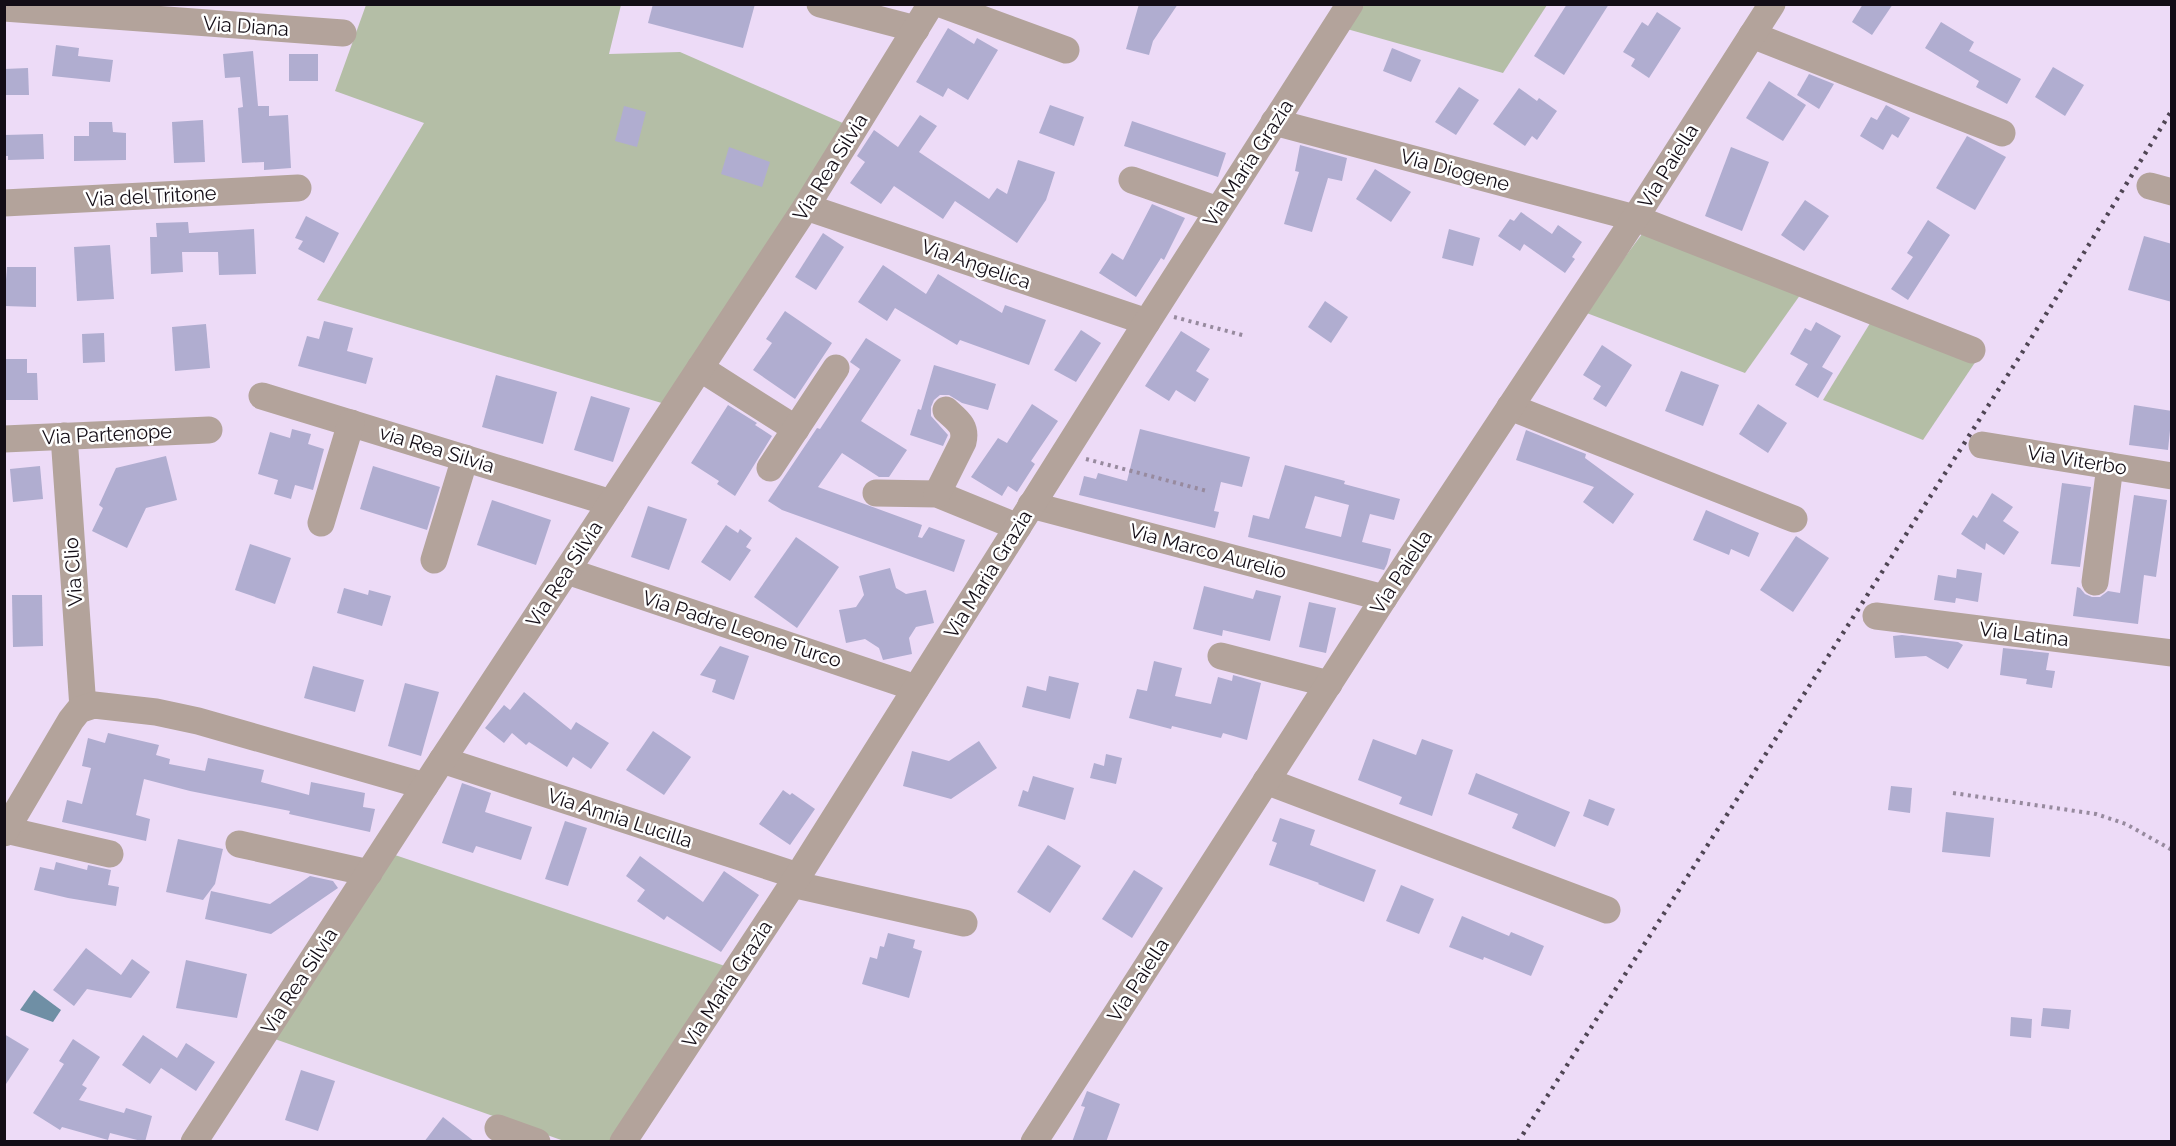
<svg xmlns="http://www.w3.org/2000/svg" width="2176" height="1146" viewBox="0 0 2176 1146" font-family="Raleway,sans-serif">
  <rect width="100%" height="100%" fill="#eddbf7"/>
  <g fill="#b4bea6">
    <path d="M366,5H621L609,54L680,52L845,124L665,404L317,300L424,123L335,91Z"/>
    <path d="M1364,5H1547L1503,73L1347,29Z"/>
    <path d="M1645,230L1803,291L1745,373L1584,312Z"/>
    <path d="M1872,320L1976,361L1923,440L1823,400Z"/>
    <path d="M395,855L725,966L612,1141H564L272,1038Z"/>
  </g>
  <path fill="#6f8fa5" d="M34,990L61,1010L53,1022L20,1010Z"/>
  <g fill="#b0add0" fill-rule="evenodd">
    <path d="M653,4H755L743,48L648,23Z"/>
    <path d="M1139,4H1178L1153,41L1149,55L1126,49Z"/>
    <path d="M1567,4H1609L1564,75L1534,56Z"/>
    <path d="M1863,4H1893L1872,35L1852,22Z"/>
    <path d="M1657,12L1681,28L1649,78L1631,66L1635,59L1623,52L1642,22L1648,26Z"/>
    <path d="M1941,22L1974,42L1969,51L2021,79L2007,104L1976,87L1979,81L1925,48Z"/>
    <path d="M948,28L974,44L977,38L998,50L968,100L948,88L943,97L916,82Z"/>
    <path d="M56,45L79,48L78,56L113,60L110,82L52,76Z"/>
    <path d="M1392,48L1421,60L1411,82L1383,71Z"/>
    <path d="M253,51L258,106H269V116L288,115L291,168L264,170V162L242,163L238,108L243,107L240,77L225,78L223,54Z"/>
    <rect x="289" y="54" width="29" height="27"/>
    <path d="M2053,67L2084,85L2065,116L2035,97Z"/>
    <path d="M28,68L29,95H4V69Z"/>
    <path d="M1809,74L1834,84L1819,109L1797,95Z"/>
    <path d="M1769,81L1806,105L1783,141L1746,118Z"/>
    <path d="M1459,87L1479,100L1456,135L1435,122Z"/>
    <path d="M1519,88L1537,101L1539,98L1557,111L1537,140L1532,136L1525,146L1493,124Z"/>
    <path d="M1050,105L1084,117L1074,146L1039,133Z"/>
    <path d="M1886,105L1910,118L1898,138L1892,134L1883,150L1860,136L1871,117L1877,120Z"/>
    <path d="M624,106L646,112L637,147L615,141Z"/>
    <path d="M920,115L937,126L919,152L989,199L997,188L1007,194L1018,160L1055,172L1046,200L1017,243L955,201L943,219L894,186L881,204L850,183L865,162L857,156L874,130L898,147Z"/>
    <path d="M203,120L205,162L174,163L172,122Z"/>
    <path d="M1132,121L1226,153L1218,177L1124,146Z"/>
    <path d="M89,122H112L113,132L126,133V160L74,161V136H89Z"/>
    <path d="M43,134L44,159L8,160V156H4V135Z"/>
    <path d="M1967,136L2006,157L1975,210L1936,188Z"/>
    <path d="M1300,145L1347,158L1342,181L1328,178L1312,232L1284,224L1299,172L1295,171Z"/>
    <path d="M729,147L770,162L762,187L721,174Z"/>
    <path d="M1731,147L1769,162L1742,231L1705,216Z"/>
    <path d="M1375,169L1411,192L1391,222L1356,199Z"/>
    <path d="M1805,200L1829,216L1804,251L1781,235Z"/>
    <path d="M1152,204L1185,218L1164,260L1161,258L1136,297L1099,273L1112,253L1123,260Z"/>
    <path d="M1521,212L1552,234L1558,225L1582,242L1572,257L1575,259L1565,273L1524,244L1520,251L1498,236L1510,219L1514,221Z"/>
    <path d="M306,216L339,233L324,263L298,249L303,241L295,238Z"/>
    <path d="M1928,220L1950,235L1908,300L1891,289L1913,257L1907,253Z"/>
    <path d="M188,222L189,233L254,229L256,274L219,275L218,252H182L183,272L151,274L150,237H157L156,223Z"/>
    <path d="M1449,229L1480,238L1473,266L1442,258Z"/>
    <path d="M823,233L844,247L816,290L795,277Z"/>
    <path d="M2144,236L2172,244V302L2128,290Z"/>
    <path d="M110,245L114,299L77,301L74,247Z"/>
    <path d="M883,265L926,294L938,274L1002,313L1005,305L1046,320L1029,365L960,340L957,345L895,308L887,321L858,302Z"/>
    <path d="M7,267H36V307L4,306Z"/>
    <path d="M1325,301L1348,317L1331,343L1308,327Z"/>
    <path d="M785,311L832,343L795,399L753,370L772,343L766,339Z"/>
    <path d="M324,321L353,328L347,351L373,358L366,384L298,366L307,336L319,339Z"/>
    <path d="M1816,322L1841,336L1822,367L1833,373L1818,398L1795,385L1808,364L1790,354L1805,328L1811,331Z"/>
    <path d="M206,324L210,368L175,371L172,327Z"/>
    <path d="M1081,330L1101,343L1076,382L1054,370Z"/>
    <path d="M1181,331L1210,349L1196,371L1209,379L1195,402L1176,390L1169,401L1145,386Z"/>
    <path d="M104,333L105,362L83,363L82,334Z"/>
    <path d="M866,338L901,360L861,421L907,450L889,477H879L842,453L818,487L922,525L918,537L922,538L929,527L965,540L954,572L782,510L768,501L817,428L820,429L860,369L850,362Z"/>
    <path d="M1602,345L1632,365L1606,407L1593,399L1601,386L1583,375Z"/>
    <path d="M4,359H27V373H37L38,400H4Z"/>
    <path d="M934,365L996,384L988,410L962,403L949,395H940L934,400L931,407V416L948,435L943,446L910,435L918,409L921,410Z"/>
    <path d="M1681,371L1719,385L1703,426L1665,411Z"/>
    <path d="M496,375L557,392L543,444L482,427Z"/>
    <path d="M591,396L630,408L613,462L574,450Z"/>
    <path d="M1032,404L1058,421L1031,461L1035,464L1017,492L1008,486L1002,496L971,477L998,438L1007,443Z"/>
    <path d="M1758,404L1787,423L1768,453L1739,434Z"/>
    <path d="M728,405L757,423L755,425L772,436L735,496L717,484L719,481L691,463Z"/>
    <path d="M2134,405L2172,411L2168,450L2129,445Z"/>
    <path d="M292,429L311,434L308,444L324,449L313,490L295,485L291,499L274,494L278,480L258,474L270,432L290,438Z"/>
    <path d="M1140,429L1250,457L1242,487L1221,482L1214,511L1219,512L1215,528L1079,495L1084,476L1096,479L1098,473L1127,481Z"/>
    <path d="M1526,430L1586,454L1585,458L1634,494L1613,524L1583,502L1594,487L1516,460Z"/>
    <path d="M166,456L177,500L146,508L127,548L92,531L103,508L99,505L116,468Z"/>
    <path d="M1285,465L1345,481L1344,484L1400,499L1394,520L1370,514L1362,542L1391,549L1387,564L1384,570L1248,537L1253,515L1269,519ZM1315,496L1349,505L1341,537L1305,528Z"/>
    <path d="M40,466L43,499L13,502L10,469Z"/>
    <path d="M373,466L440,487L427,530L360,509Z"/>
    <path d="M2062,483L2091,487L2080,567L2051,564Z"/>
    <path d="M1992,493L2013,507L2003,521L2019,532L2004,555L1986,543L1985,550L1961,534L1973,515L1977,518Z"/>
    <path d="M2134,495L2167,500L2156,577L2144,575L2138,624L2073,616L2077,587L2080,588L2085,594L2092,597H2100L2108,591L2120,593Z"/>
    <path d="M492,500L551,520L536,565L477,545Z"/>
    <path d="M648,506L687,519L669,570L631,557Z"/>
    <path d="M1706,510L1759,533L1749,557L1731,549L1729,555L1693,540Z"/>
    <path d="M726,525L738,533L740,529L752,538L746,547L751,550L730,581L701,562Z"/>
    <path d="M1796,536L1829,558L1793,612L1760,590Z"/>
    <path d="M796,537L839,567L797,628L754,597Z"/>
    <path d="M250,544L291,558L275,604L235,590Z"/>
    <path d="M890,568L896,588L906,594L926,590L934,623L916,627L909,638L912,654L883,660L879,648L865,639L846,643L839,610L856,607L864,595L859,576Z"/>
    <path d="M1957,569L1982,573L1978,602L1956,598L1955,603L1934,600L1938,575L1956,578Z"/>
    <path d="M1204,586L1253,599L1256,590L1281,596L1270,641L1223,630L1222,636L1193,629Z"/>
    <path d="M344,588L368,595L369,590L391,596L382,626L337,613Z"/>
    <path d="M12,595H42L43,646L13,647Z"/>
    <path d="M1309,602L1336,608L1326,653L1299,647Z"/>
    <path d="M1902,635L1958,642L1963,645L1948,669L1926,656L1895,658L1893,636Z"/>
    <path d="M720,646L749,656L734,700L712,692L716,680L700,675Z"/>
    <path d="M2003,648L2049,653L2046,670L2055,671L2052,688L2026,684L2027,679L2000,675Z"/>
    <path d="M1154,661L1182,668L1175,696L1211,704L1218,677L1232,681L1233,675L1261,683L1247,740L1223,733L1221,738L1172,726L1171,729L1129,718L1137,689L1147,691Z"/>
    <path d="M313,666L364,680L355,712L304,698Z"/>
    <path d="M1049,676L1079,683L1070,719L1022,707L1027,686L1046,691Z"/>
    <path d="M405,683L439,692L421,756L388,746Z"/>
    <path d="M524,692L571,730L576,722L609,743L591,769L573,757L567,767L529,742L526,745L512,733L504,743L485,728L504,705L510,710Z"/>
    <path d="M653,731L691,757L664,795L626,770Z"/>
    <path d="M108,733L159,745L156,755L170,759L169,764L205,771L208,758L264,770L261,782L309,795L311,782L365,793L363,807L375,809L370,832L289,814L290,811L190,791L144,779L136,815L150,819L146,841L62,822L67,800L82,804L91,768L82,766L88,738L105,743Z"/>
    <path d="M1373,739L1416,755L1422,739L1453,750L1432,816L1399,804L1402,797L1358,780Z"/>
    <path d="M979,741L997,768L951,799L903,786L912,751L949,761Z"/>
    <path d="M1106,754L1122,758L1116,784L1090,778L1094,763L1104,766Z"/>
    <path d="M1476,773L1570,812L1555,847L1512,828L1518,814L1468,794Z"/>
    <path d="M1033,776L1074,788L1065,820L1018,806L1023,790L1028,792Z"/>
    <path d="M462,783L491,793L485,812L532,827L521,860L476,846L473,853L442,843Z"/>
    <path d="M1891,786L1912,788L1910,813L1888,810Z"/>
    <path d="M783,790L790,795L792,793L815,809L790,845L759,824Z"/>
    <path d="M1589,799L1615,809L1608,826L1583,816Z"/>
    <path d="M1946,812L1994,818L1990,857L1942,852Z"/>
    <path d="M1280,818L1315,830L1310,845L1376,870L1364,902L1318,884L1319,883L1269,865L1277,843L1272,841Z"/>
    <path d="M565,821L587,828L568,886L545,879Z"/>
    <path d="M178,839L223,849L215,884L203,900L166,892Z"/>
    <path d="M1048,845L1081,866L1050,913L1017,892Z"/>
    <path d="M640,856L703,902L724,871L759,895L721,952L667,916L664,920L637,901L645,890L626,876Z"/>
    <path d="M56,862L87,870L88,865L111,870L108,885L119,887L116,906L68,898L34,890L40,867L54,870Z"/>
    <path d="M1134,870L1163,888L1132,938L1102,919Z"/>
    <path d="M310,876L333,881L338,888L271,934L205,919L211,891L270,904Z"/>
    <path d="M1401,885L1434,899L1419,934L1386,921Z"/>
    <path d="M1462,916L1509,936L1511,932L1544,946L1531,976L1484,957L1483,960L1449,947Z"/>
    <path d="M888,933L915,940L913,948L922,951L909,998L862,984L870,957L877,959L880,946L884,947Z"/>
    <path d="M86,948L121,975L132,959L150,972L131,998L87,989L74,1006L53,990Z"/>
    <path d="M186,960L247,974L237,1018L176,1008Z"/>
    <path d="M2043,1008L2071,1010L2069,1029L2041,1026Z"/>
    <path d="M2011,1017L2032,1019L2031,1038L2010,1036Z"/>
    <path d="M4,1034L29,1049L4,1087Z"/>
    <path d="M143,1035L177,1058L186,1043L215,1062L196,1091L161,1068L150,1084L122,1065Z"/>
    <path d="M73,1039L100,1057L82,1085L87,1088L79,1100L124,1113L126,1108L152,1116L145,1142L110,1133L108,1140L62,1127L60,1130L33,1113L64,1064L59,1061Z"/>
    <path d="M301,1070L335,1081L318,1131L285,1120Z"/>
    <path d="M1087,1091L1120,1104L1106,1142H1072L1085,1107L1081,1106Z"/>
    <path d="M443,1117L475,1142H424Z"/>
  </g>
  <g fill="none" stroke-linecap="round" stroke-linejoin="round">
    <g stroke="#978a9e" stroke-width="4" stroke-dasharray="3 4.5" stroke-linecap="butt">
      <path d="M1174,317L1246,336"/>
      <path d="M1086,459L1207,491"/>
      <path d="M1953,793L2096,814L2126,824L2172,850"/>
    </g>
    <g stroke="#b3a39b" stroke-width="27">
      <path d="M820,4L916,29"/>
      <path d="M941,4L1066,50"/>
      <path d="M4,8L343,33"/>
      <path d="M1752,35L2002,133"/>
      <path d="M1274,122L1635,218L1972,350"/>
      <path d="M1132,180L1218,210"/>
      <path d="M2150,186L2172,192"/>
      <path d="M4,203L298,188"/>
      <path d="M806,207L1147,322"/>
      <path d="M700,368L796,429"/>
      <path d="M262,396L611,503"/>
      <path d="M1510,407L1794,519"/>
      <path d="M64,436L83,708"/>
      <path d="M4,439L209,430"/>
      <path d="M1982,445L2172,476"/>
      <path d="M770,468L836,368"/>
      <path d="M876,493L937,494L1018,527"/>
      <path d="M937,494L963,442C967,426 957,420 946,410"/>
      <path d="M1031,505L1384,598"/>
      <path d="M321,523L351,423"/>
      <path d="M434,560L465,458"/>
      <path d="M567,571L916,688"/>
      <path d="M2095,582L2110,466"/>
      <path d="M1876,616L2172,653"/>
      <path d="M1221,656L1329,684"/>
      <path d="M442,760L798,876"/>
      <path d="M1266,781L1607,910"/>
      <path d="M6,830L110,854"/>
      <path d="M4,833L71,720L79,710L94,705L156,712L198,721L425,786"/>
      <path d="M239,844L369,873"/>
      <path d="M792,884L964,923"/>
      <path d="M498,1128L537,1142"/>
      <path d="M194,1142L442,760L806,207L931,4"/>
      <path d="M623,1142L798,876L1147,322L1350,4"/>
      <path d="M1034,1142L1384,598L1635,218L1772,4"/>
    </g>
    <path stroke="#4f4554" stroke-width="4.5" stroke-dasharray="3 6" stroke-linecap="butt" d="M1518,1142L2027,345L2172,110"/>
  </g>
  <g text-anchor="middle" stroke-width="5" stroke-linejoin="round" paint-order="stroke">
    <g font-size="20" fill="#130d16" stroke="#fff">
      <text transform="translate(246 26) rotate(4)" y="7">Via Diana</text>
      <text transform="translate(1248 163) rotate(-57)" y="7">Via Maria Grazia</text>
      <text transform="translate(1668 166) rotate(-58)" y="7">Via Paiella</text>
      <text transform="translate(830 167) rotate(-58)" y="7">Via Rea Silvia</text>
      <text transform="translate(1455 170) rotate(15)" y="7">Via Diogene</text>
      <text transform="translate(151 196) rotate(-3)" y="7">Via del Tritone</text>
      <text transform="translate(976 264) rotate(19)" y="7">Via Angelica</text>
      <text transform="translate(107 434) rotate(-3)" y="7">Via Partenope</text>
      <text transform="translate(437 449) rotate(17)" y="7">via Rea Silvia</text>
      <text transform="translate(2077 460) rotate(9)" y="7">Via Viterbo</text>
      <text transform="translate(1208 551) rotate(15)" y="7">Via Marco Aurelio</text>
      <text transform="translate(73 572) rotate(-94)" y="7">Via Clio</text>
      <text transform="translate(1401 572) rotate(-57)" y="7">Via Paiella</text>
      <text transform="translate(564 574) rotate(-57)" y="7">Via Rea Silvia</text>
      <text transform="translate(988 574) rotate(-58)" y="7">Via Maria Grazia</text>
      <text transform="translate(742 629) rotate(18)" y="7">Via Padre Leone Turco</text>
      <text transform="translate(2024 634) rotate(7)" y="7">Via Latina</text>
      <text transform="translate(620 818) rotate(18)" y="7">Via Annia Lucilla</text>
      <text transform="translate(1138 980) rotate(-57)" y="7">Via Paiella</text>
      <text transform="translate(299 981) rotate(-57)" y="7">Via Rea Silvia</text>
      <text transform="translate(727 984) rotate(-57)" y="7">Via Maria Grazia</text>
    </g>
  </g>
  <rect width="2176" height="1146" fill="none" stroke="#130d16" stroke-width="12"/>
</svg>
